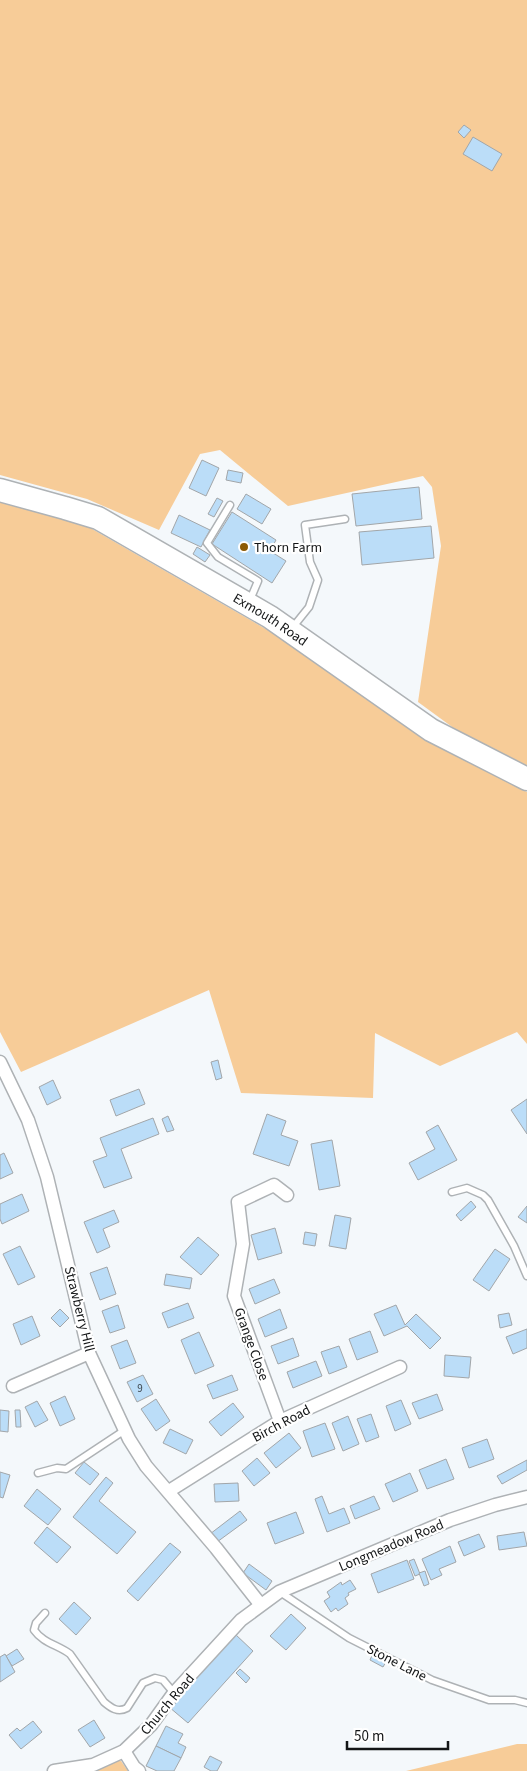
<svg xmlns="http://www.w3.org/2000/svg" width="527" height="1771" viewBox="0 0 527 1771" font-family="'Source Sans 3',sans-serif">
  <rect width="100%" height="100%" fill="#f4f8fb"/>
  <g fill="#f7cc98">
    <path d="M0,0H527V768L470,740L418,702L441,546L432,487L423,476L288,506L220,450L200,454L159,530L87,499L0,475Z"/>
    <path d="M0,501L87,526L292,644L412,730L527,792V1044L517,1032L440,1066L375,1033L373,1098L241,1093L209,990L21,1072L0,1032Z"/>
    <path d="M517,1744H527V1771H406Z"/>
    <path d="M117,1761H121L128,1771H89Z"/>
  </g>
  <g fill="#bbddf8" stroke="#a2a6a9">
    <path d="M464,125L471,130L464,138L458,132Z"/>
    <path d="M473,137L502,154L492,171L463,154Z"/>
    <path d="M202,460L219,468L206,496L189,488Z"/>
    <path d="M228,470L243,473L241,483L226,480Z"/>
    <path d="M419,487L422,519L356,526L352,494Z"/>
    <path d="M246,494L271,509L262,524L237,509Z"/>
    <path d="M217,498L223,501L214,517L208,514Z"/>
    <path d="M232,512L276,540L270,551L286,561L272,583L212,544Z"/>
    <path d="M179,515L210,530L201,547L171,533Z"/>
    <path d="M431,526L434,558L362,565L359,532Z"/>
    <path d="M197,547L210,555L205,562L193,554Z"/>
    <path d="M218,1060L222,1078L216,1080L211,1062Z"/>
    <path d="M53,1080L61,1098L47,1105L39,1087Z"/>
    <path d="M139,1089L145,1104L116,1116L110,1100Z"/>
    <path d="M527,1099V1134L511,1110Z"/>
    <path d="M267,1114L286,1121L281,1135L298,1141L289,1166L253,1154Z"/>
    <path d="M168,1116L174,1130L167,1132L162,1119Z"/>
    <path d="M153,1118L159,1134L121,1149L132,1178L104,1188L93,1161L107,1156L100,1138Z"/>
    <path d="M438,1125L457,1160L418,1180L409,1163L435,1149L426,1132Z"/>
    <path d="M332,1140L340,1186L319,1190L311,1144Z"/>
    <path d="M4,1153L13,1173L0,1179V1155Z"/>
    <path d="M22,1194L29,1211L2,1224L0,1219V1204Z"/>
    <path d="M471,1201L476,1207L461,1221L456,1215Z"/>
    <path d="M527,1206V1223L518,1217Z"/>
    <path d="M114,1210L119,1222L103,1229L110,1247L97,1253L84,1222Z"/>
    <path d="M335,1215L351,1218L346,1249L329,1246Z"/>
    <path d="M275,1228L282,1253L258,1260L251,1235Z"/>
    <path d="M305,1232L317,1234L315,1246L303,1244Z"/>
    <path d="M198,1237L219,1255L201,1275L180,1257Z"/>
    <path d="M20,1246L35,1277L18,1285L3,1254Z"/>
    <path d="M495,1249L510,1259L489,1291L473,1280Z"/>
    <path d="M107,1267L116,1294L100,1300L90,1273Z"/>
    <path d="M166,1274L192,1278L190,1289L164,1285Z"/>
    <path d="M274,1279L280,1293L255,1304L249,1289Z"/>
    <path d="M188,1303L194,1318L168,1328L162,1313Z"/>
    <path d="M118,1305L125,1328L110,1333L102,1311Z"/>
    <path d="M396,1305L405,1325L416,1314L441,1338L430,1349L407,1326L384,1336L374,1314Z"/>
    <path d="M60,1309L69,1318L60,1327L51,1318Z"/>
    <path d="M280,1309L287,1328L265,1337L258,1319Z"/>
    <path d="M509,1313L512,1325L500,1328L498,1315Z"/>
    <path d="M32,1316L40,1336L21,1345L13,1324Z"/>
    <path d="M527,1329V1348L513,1354L506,1337Z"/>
    <path d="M370,1331L378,1352L357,1360L349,1339Z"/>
    <path d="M199,1332L214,1366L195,1374L181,1340Z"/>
    <path d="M293,1338L299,1356L278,1364L271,1346Z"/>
    <path d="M127,1340L136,1363L120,1369L111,1346Z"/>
    <path d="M339,1346L347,1367L329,1374L321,1352Z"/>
    <path d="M445,1355L471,1357L469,1378L444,1376Z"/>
    <path d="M316,1361L322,1376L293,1388L287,1372Z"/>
    <path d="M143,1375L153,1394L137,1402L127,1382Z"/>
    <path d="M232,1375L238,1390L213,1399L207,1385Z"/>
    <path d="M437,1394L443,1410L419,1419L412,1403Z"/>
    <path d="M65,1396L75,1419L60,1426L50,1403Z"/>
    <path d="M156,1399L170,1421L156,1431L141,1409Z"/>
    <path d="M401,1400L411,1424L395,1431L386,1406Z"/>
    <path d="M37,1401L48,1420L35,1427L25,1407Z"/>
    <path d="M233,1403L244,1417L221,1436L209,1422Z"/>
    <path d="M0,1410L9,1411L8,1432L0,1431Z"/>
    <path d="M15,1410H20L21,1427H16Z"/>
    <path d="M371,1414L379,1437L366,1442L357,1419Z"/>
    <path d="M348,1416L359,1444L343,1451L332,1423Z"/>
    <path d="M325,1423L335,1449L312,1457L303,1431Z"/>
    <path d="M170,1429L193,1440L186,1454L163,1443Z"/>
    <path d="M289,1433L301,1448L276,1468L264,1453Z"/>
    <path d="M487,1439L494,1459L469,1468L462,1448Z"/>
    <path d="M257,1458L270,1473L254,1486L242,1471Z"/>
    <path d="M446,1459L454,1479L427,1489L419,1470Z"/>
    <path d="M527,1460V1470L502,1484L497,1476Z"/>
    <path d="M84,1462L99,1474L90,1485L75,1473Z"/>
    <path d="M0,1472L10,1475L3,1498L0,1497Z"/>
    <path d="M410,1473L418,1491L393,1502L385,1484Z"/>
    <path d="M106,1477L113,1483L99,1501L136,1532L117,1554L73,1517Z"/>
    <path d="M238,1483L239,1501L215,1502L214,1484Z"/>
    <path d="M37,1489L61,1509L48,1525L24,1506Z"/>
    <path d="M322,1496L329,1514L344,1508L350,1523L327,1532L315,1499Z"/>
    <path d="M374,1496L380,1509L355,1519L350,1506Z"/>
    <path d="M240,1511L247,1520L217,1542L210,1534Z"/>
    <path d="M296,1512L304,1533L275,1544L267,1523Z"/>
    <path d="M47,1527L71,1547L57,1563L34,1543Z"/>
    <path d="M524,1532L527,1546L499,1550L497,1536Z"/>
    <path d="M479,1534L485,1547L464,1556L458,1542Z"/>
    <path d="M170,1543L181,1552L138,1601L127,1591Z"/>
    <path d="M450,1546L456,1562L439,1569L442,1575L431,1580L422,1559Z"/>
    <path d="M414,1559L420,1574L415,1576L409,1561Z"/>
    <path d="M407,1560L414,1579L378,1593L371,1574Z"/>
    <path d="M249,1564L272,1581L266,1590L243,1573Z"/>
    <path d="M425,1571L429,1584L424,1586L419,1573Z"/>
    <path d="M350,1580L356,1589L348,1593L349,1595L345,1598L348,1604L338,1611L336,1608L331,1612L324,1601L330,1597L327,1592L341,1582L342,1585Z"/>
    <path d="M74,1602L91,1618L76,1635L59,1619Z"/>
    <path d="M291,1614L306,1628L286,1650L270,1636Z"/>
    <path d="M235,1634L253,1651L188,1723L169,1707Z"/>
    <path d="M17,1649L24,1659L12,1666L6,1656Z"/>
    <path d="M373,1653L387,1660L383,1667L370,1660Z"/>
    <path d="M5,1654L15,1672L0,1682V1657Z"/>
    <path d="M240,1669L250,1678L246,1683L236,1673Z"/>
    <path d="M94,1720L105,1738L90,1747L78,1730Z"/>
    <path d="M33,1721L42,1732L21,1749L9,1735L17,1728L20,1731Z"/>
    <path d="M166,1726L183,1734L178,1743L186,1747L181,1758L156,1746Z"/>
    <path d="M156,1746L181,1758L174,1771H157L146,1766Z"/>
    <path d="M210,1756L222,1762L217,1771H211L204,1767Z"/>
  </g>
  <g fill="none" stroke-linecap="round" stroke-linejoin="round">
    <g stroke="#aeb2b5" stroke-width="9">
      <g id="lane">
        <path d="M230,505L207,543L218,557L258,581L250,600"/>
        <path d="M293,627L309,607L318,580L310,562L305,525L345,519"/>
        <path d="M452,1192L467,1188L483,1195L488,1200L514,1246L527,1276"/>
        <path d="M38,1473L57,1468L66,1469L125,1430"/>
        <path d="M280,1592L349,1638L432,1680L489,1700H515L527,1703"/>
        <path d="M45,1613L36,1623L34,1630C43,1643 58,1645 70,1654L104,1702C111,1708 118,1713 127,1708L143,1683L155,1678L163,1680L174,1693"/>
      </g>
    </g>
    <g stroke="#aeb2b5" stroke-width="15">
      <g id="street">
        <path d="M0,1062L28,1120L47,1177L89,1353L129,1439L146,1466L216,1548L260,1604"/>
        <path d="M13,1386L89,1353"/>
        <path d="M280,1421L234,1296L243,1244L238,1202L274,1185L287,1195"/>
        <path d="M169,1491L280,1421L400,1367"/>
        <path d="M124,1751L134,1767L139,1771"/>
        <path d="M54,1771L93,1765L124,1751L151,1725L174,1693L241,1620L279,1592L450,1520L495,1505L527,1497"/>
      </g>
    </g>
    <g stroke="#aeb2b5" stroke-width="25">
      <g id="highway">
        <path id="s1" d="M0,490L65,508L98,518L270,617L431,730L527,779"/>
      </g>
    </g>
    <use href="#lane" stroke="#fff" stroke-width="6"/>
    <use href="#street" stroke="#fff" stroke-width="12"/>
    <use href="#highway" stroke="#fff" stroke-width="22"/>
  </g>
  <circle fill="#8c5a04" stroke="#fff" stroke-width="2" cx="244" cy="547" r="5"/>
  <g text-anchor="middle" stroke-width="4.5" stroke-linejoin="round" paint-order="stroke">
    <g font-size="11" fill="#3d474e">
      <text x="140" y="1392">9</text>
    </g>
    <g font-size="14" fill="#131516" stroke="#fff" text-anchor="start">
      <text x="254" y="552">Thorn Farm</text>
    </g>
    <g font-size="14" fill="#131516" stroke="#fff">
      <text dy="5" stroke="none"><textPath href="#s1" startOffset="302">Exmouth Road</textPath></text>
      <text transform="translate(80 1309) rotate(76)" y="5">Strawberry Hill</text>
      <text transform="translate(252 1344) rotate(70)" y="5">Grange Close</text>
      <text transform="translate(281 1423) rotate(-28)" y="5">Birch Road</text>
      <text transform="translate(391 1545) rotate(-23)" y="5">Longmeadow Road</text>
      <text transform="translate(397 1662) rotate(27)" y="5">Stone Lane</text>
      <text transform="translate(167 1704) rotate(-50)" y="5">Church Road</text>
    </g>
  </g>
  <path d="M347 1741v8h101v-8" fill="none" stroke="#131516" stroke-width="2.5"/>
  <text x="354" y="1741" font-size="15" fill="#131516" stroke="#ffffff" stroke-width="4" paint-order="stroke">50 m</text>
</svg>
